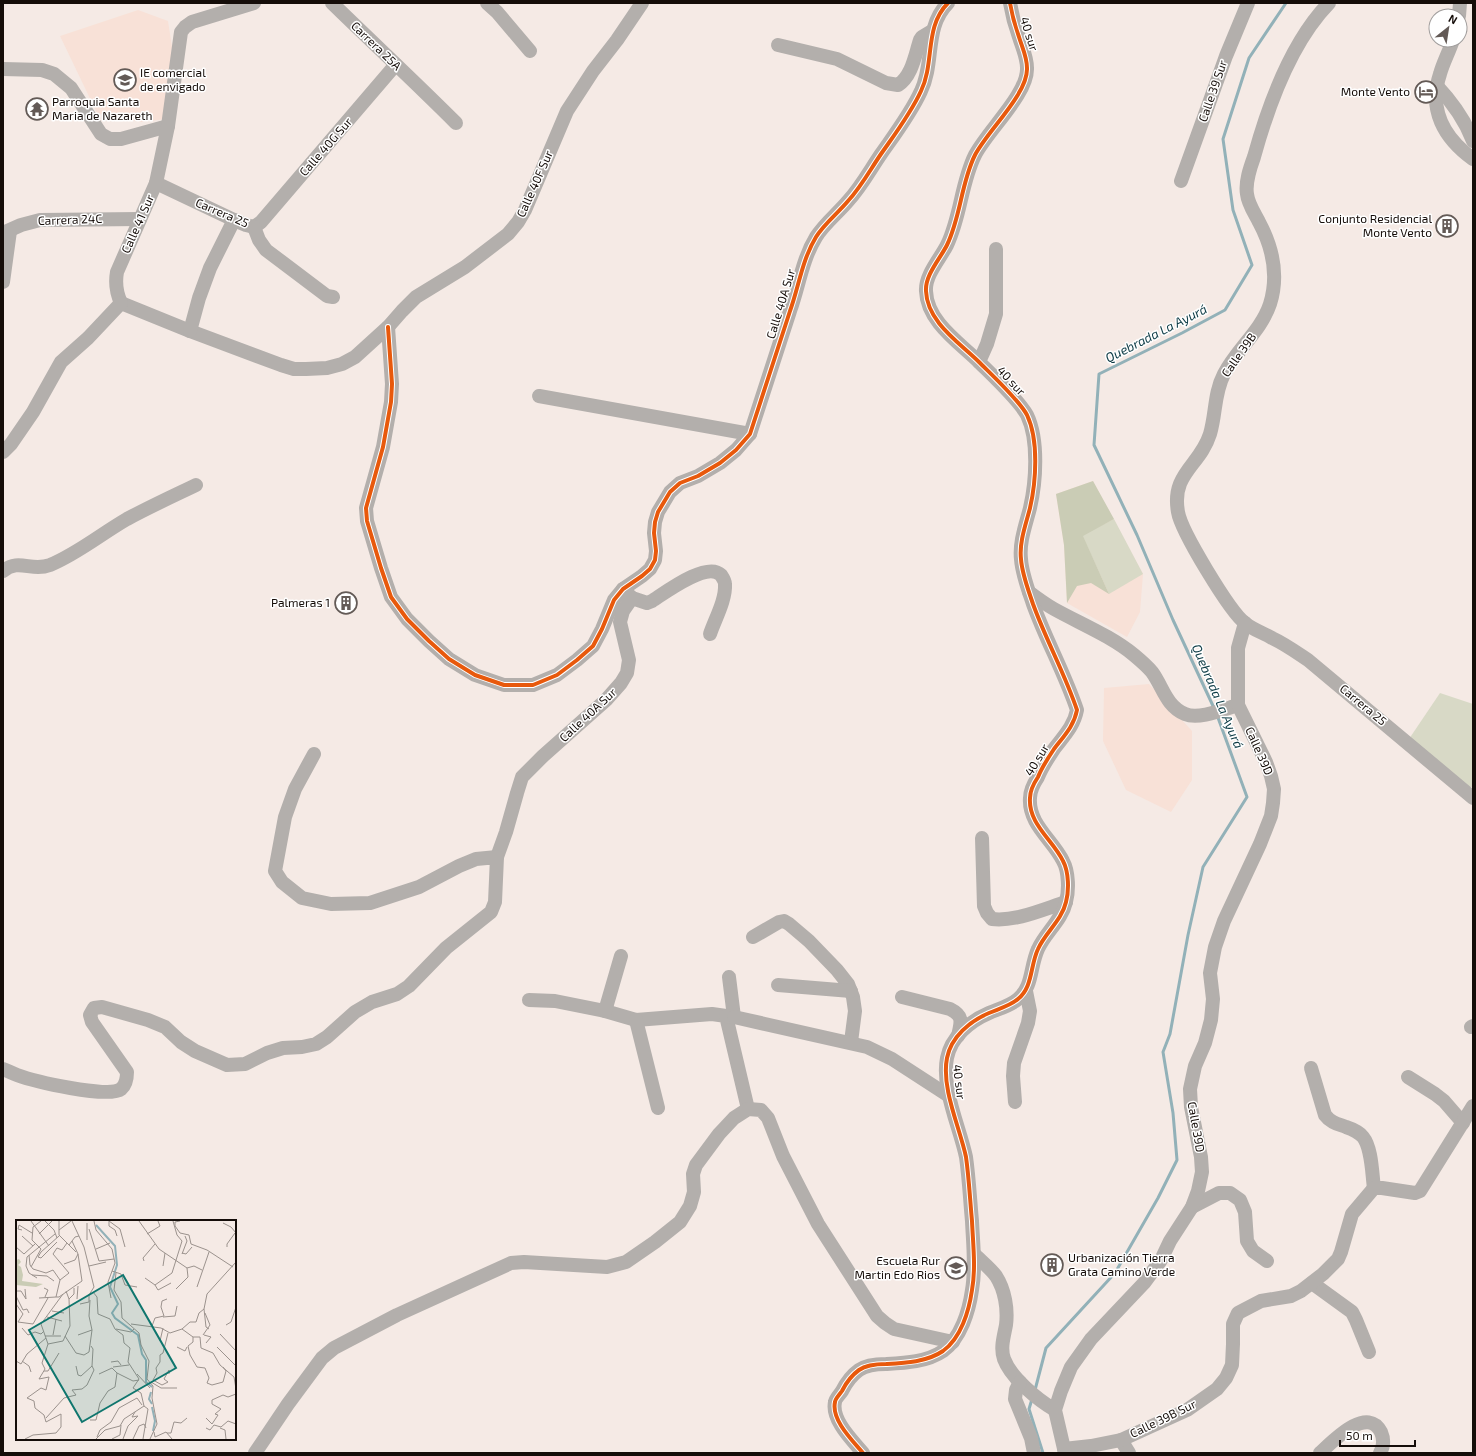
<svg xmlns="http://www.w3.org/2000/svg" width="1476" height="1456" viewBox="0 0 1476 1456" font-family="'Exo 2',sans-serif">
  <rect width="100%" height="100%" fill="#f5eae5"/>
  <g fill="#f8e1d7">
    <path d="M138,10L168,21L172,47L166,119L141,122L97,113L60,36Z"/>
    <path d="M1093,481L1143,574L1140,612L1127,637L1067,603L1064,545L1056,494Z"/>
    <path d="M1149,684L1192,731V780L1171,812L1126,790L1103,741L1104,688Z"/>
  </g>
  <g fill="#d8d9c6">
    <path d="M1114,519L1143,574L1109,594L1082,535Z"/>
    <path d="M1440,693L1473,704V786L1469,789L1409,739Z"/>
  </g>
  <path fill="#caccb5" d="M1093,481L1114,519L1083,536L1109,594L1091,583L1077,586L1067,603L1064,545L1056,494Z"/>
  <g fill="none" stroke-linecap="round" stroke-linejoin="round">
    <g stroke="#92b1b8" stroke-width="3">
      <path d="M1214,708L1173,620L1137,535L1094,445L1099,374L1182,333L1225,310L1252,265L1233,210L1223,139L1249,58L1286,3"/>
      <path d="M1035,1390L1046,1348L1115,1273L1158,1198L1177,1160L1173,1113L1163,1052L1170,1034L1188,935L1203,867L1247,797L1217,715"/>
      <path d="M1032,1399L1029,1409L1043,1453"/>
    </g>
    <g stroke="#b3afac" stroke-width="14">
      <path d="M332,3C373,43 415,82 456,123"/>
      <path d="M487,3L497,12L530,51"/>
      <path d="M1329,3C1292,41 1268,106 1254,157C1250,168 1245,182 1247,194C1248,204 1255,214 1259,222C1273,248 1279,275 1270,304C1261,331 1237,349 1224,374C1214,393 1216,414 1210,434C1200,466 1171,473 1178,512C1181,531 1230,612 1245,623C1253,630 1264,633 1272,638C1285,644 1296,652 1308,660L1473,798"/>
      <path d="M1459,16L1460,3"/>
      <path d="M1453,40C1449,52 1443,63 1440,74C1428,110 1444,138 1473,159"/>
      <path d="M778,45L837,59L886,83L898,85C912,76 915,55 920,40L922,37L932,31"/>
      <path d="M3,69L42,70L54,74L71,88L101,134L110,139H121L168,126"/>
      <path d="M1437,86C1452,102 1465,120 1473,141"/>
      <path d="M1181,181L1226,56L1248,3"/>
      <path d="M156,183L234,220L246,225L254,227"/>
      <path d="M254,227L261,222L392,69L395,64"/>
      <path d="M254,227L259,240L266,250L327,296L333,297"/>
      <path d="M3,233L21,225L40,220L140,219"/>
      <path d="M3,282L10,231"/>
      <path d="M121,303L190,331L281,365L294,369H306L327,368L342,364L355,357L388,327L402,311L416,297L465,267L508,234L518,222L525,210L567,111L593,71L617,40L642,3"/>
      <path d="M121,303C116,292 115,283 117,272L156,183L168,126L181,32L185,27L192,22L254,3"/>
      <path d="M388,327L392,384L391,402L383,447L366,508L367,521L381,568L391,597L407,619L429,641L449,659L475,675L504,685H533L557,675L577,660L593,646L602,629L614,600L623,589L642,576L650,569L655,560L656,551L654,533L655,522L658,512L670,492L680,483L698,476L720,463L736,450L750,434C763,393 777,352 790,311C799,286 802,260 816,237C824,224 838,213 848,201C861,187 870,170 881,154C895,134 911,113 921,91C935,62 924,27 948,3"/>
      <path d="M190,331L199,298L210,268L234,220"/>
      <path d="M979,362L987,344L996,314V249"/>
      <path d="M539,396L750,434"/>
      <path d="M3,452L11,444L33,412L61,362L88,338L121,303"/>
      <path d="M3,571C19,558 31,572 50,565C77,554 101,534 127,519C149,507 173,496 196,485"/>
      <path d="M1029,592C1037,598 1045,604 1054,609C1081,624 1111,636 1134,655C1140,660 1147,666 1152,672C1163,687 1166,706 1185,714C1199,720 1224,709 1238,705"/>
      <path d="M632,598L647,603L652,601C666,592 707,561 721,575C723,578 725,581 725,584C726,600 715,619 710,634"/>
      <path d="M982,838L984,906L987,913L992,919C1015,922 1044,909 1066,902"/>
      <path d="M497,857L506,832L517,793L522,777L543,756L606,700L621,683L627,673L629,660L620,622L623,611L632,598L623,589"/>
      <path d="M753,937L779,922L784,921L789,924L809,941L837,970L848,984L853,997L855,1011L851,1042"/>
      <path d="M778,985L851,991"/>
      <path d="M902,997L950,1009C964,1016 961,1022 958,1036"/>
      <path d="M529,1000L555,1001L605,1011L636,1020L712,1014L726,1016L748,1109"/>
      <path d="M605,1011L621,956"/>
      <path d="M726,1016L734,1017L729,977"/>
      <path d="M734,1017L867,1047L892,1059L949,1096"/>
      <path d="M636,1020L658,1108"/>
      <path d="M1471,1027L1473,1026"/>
      <path d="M1311,1068L1325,1115C1331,1123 1338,1124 1346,1127C1352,1129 1359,1132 1363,1137C1372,1148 1372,1174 1374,1188"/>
      <path d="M3,1069C8,1071 12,1073 17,1075C33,1081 109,1099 121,1089C126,1085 127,1078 127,1072L92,1022L90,1015L94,1008L102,1007L148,1020L165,1027L181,1042L195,1051L227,1065L245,1064L267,1053L283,1048L302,1047L316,1044L327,1037L355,1012L372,1002L397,994L409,986L446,948L491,912L495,902L497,857L476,859L459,866L419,887L370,903L331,904L302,898L282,882L275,871L285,817L295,789L314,754"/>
      <path d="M1408,1077L1435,1094L1444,1101L1463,1123"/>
      <path d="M1015,1102L1013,1076L1014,1063L1028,1023L1030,1011L1026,991"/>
      <path d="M1192,1207L1219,1193H1230L1240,1200L1245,1212L1247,1241L1253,1251L1267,1261"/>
      <path d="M974,1254C981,1261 990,1268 996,1276C1005,1290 1008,1309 1006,1325C1004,1336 1000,1348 1004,1359C1011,1378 1038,1400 1055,1410"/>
      <path d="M1312,1283L1352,1312L1356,1320L1369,1352"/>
      <path d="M1020,1382L1016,1390L1015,1399L1031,1438L1034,1453"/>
      <path d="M1121,1440L1129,1453"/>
      <path d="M1064,1449L1091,1446L1121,1440L1187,1410L1217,1389L1226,1378L1232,1365L1233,1344V1324L1238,1313L1261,1301L1291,1296L1301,1291L1323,1274L1338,1259L1341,1252L1352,1214L1374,1188H1382L1415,1193L1420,1191L1473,1106"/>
      <path d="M255,1453L288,1404L322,1358L334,1348L397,1315L511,1263L524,1262L607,1267L626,1262L655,1242L680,1222L690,1206L694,1192L693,1174L696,1165L719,1134L734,1118L748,1109L761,1110L768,1118L783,1156L818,1224L877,1316L885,1323L894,1329L953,1342"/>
      <path d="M863,1453C853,1441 831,1420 835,1402C835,1399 840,1394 842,1391C846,1383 852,1375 859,1370C866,1365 877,1364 886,1364C905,1363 927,1362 943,1351C961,1338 969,1311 972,1290C976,1268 973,1244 972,1221C970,1200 969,1178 966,1157C960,1128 941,1088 947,1058C951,1037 970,1021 989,1013C998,1009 1010,1006 1018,999C1033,987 1030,966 1038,949C1045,933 1062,920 1066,902C1069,891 1069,872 1063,861C1053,840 1028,824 1030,798C1030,790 1034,783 1038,777C1042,767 1048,758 1054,749C1064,736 1074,726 1077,710C1065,674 1046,640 1033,604C1028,589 1022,574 1021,559C1019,542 1026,524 1030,508C1036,482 1039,440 1027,415C1019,400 992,375 979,362C960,343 927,322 926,291C925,275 940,259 947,245C961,216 961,183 975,155C988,130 1028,94 1027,68C1027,57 1022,47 1019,37C1015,26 1012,15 1010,3"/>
      <path d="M1065,1453L1055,1410L1061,1391L1071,1367L1091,1339L1144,1283L1161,1260L1170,1241L1192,1207L1198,1191L1202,1172L1201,1157L1191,1107L1190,1089L1195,1066L1205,1043L1211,1020L1213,999L1210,973L1215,947L1224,921L1260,844L1271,816L1273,803L1274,789L1271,776L1266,762L1238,705V648L1245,623"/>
      <path d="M1320,1453C1333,1441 1367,1405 1381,1432C1384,1439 1384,1446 1380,1453"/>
    </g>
    <g stroke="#fff" stroke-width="6">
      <g id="cycleway">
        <path d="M388,327L392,384L391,402L383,447L366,508L367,521L381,568L391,597L407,619L429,641L449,659L475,675L504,685H533L557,675L577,660L593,646L602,629L614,600L623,589L642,576L650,569L655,560L656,551L654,533L655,522L658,512L670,492L680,483L698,476L720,463L736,450L750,434C763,393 777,352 790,311C799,286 802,260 816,237C824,224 838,213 848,201C861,187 870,170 881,154C895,134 911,113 921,91C935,62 924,27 948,3"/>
        <path d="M863,1453C853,1441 831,1420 835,1402C835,1399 840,1394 842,1391C846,1383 852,1375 859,1370C866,1365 877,1364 886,1364C905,1363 927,1362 943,1351C961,1338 969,1311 972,1290C976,1268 973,1244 972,1221C970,1200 969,1178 966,1157C960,1128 941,1088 947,1058C951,1037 970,1021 989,1013C998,1009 1010,1006 1018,999C1033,987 1030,966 1038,949C1045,933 1062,920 1066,902C1069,891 1069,872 1063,861C1053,840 1028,824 1030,798C1030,790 1034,783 1038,777C1042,767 1048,758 1054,749C1064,736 1074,726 1077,710C1065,674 1046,640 1033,604C1028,589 1022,574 1021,559C1019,542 1026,524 1030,508C1036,482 1039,440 1027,415C1019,400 992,375 979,362C960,343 927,322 926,291C925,275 940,259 947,245C961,216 961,183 975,155C988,130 1028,94 1027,68C1027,57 1022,47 1019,37C1015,26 1012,15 1010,3"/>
      </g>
    </g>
    <use href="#cycleway" stroke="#e8590c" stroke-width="4"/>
  </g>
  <defs>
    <g id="school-ring" transform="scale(1.15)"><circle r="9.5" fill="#fff" stroke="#635a56" stroke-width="1.5"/><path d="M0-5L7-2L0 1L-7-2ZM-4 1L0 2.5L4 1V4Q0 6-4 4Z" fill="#635a56"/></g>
    <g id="hotel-ring" transform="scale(1.15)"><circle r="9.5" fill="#fff" stroke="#635a56" stroke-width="1.5"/><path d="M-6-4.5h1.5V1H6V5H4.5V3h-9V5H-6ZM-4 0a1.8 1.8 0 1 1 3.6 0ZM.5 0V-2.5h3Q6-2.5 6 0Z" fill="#635a56"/></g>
    <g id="temple-ring" transform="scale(1.15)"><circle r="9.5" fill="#fff" stroke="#635a56" stroke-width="1.5"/><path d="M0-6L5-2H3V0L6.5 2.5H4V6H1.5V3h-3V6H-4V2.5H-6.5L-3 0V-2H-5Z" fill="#635a56"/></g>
    <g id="building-ring" transform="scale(1.15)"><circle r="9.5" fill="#fff" stroke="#635a56" stroke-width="1.5"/><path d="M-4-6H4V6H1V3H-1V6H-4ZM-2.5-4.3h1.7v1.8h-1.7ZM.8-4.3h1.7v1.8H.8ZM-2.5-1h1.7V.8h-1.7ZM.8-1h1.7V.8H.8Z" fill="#635a56"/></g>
  </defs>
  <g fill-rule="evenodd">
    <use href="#school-ring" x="125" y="80"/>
    <use href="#hotel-ring" x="1426" y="92"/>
    <use href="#temple-ring" x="37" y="109"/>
    <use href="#building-ring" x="1447" y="226"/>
    <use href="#building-ring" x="346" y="603"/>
    <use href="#building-ring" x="1052" y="1265"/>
    <use href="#school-ring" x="956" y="1268"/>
  </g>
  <g text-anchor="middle" stroke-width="3" stroke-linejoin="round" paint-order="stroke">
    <g font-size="12" fill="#150d09" stroke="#fff">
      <text transform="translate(1029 34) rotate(73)" y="4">40 sur</text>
      <text transform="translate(376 46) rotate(44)" y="4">Carrera 25A</text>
      <text transform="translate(1213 91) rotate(-71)" y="4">Calle 39 Sur</text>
      <text transform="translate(326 147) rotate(-49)" y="4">Calle 40G Sur</text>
      <text transform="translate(535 184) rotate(-66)" y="4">Calle 40F Sur</text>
      <text transform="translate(222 213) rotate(23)" y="4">Carrera 25</text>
      <text transform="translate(70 220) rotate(-2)" y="4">Carrera 24C</text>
      <text transform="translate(138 224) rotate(-66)" y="4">Calle 41 Sur</text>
      <text transform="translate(781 304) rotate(-73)" y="4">Calle 40A Sur</text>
      <text transform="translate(1239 355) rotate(-55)" y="4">Calle 39B</text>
      <text transform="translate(1011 381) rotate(47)" y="4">40 sur</text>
      <text transform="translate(1363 705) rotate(40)" y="4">Carrera 25</text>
      <text transform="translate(588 715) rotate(-43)" y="4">Calle 40A Sur</text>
      <text transform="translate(1259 751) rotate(66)" y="4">Calle 39D</text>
      <text transform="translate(1037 760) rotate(-59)" y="4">40 sur</text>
      <text transform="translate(959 1082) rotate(83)" y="4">40 sur</text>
      <text transform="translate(1196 1127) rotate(80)" y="4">Calle 39D</text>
      <text transform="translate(1163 1419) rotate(-26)" y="4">Calle 39B Sur</text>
    </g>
    <g font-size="12" fill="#150d09" stroke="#fff" text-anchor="end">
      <text x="140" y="77" text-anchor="start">IE comercial<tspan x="140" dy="14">de envigado</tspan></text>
      <text x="1410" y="96">Monte Vento</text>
      <text x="52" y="106" text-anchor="start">Parroquia Santa<tspan x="52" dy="14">Maria de Nazareth</tspan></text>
      <text x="1432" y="223">Conjunto Residencial<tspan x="1432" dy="14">Monte Vento</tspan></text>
      <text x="330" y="607">Palmeras 1</text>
      <text x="1068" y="1262" text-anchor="start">Urbanización Tierra<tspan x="1068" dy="14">Grata Camino Verde</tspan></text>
      <text x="940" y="1265">Escuela Rur<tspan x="940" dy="14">Martin Edo Rios</tspan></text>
    </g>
    <g font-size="13" font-style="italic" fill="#0d3b45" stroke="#fff">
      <text transform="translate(1156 333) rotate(-27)" y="5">Quebrada La Ayurá</text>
      <text transform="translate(1218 696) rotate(67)" y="5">Quebrada La Ayurá</text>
    </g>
  </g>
  <g transform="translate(16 1220)">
    <rect width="220" height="220" fill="#f5eae5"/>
    <path d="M3,39L5,42L2,45L5,47L7,55L6,61L27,64L20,67L0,65V40Z" fill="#caccb5"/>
    <path fill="none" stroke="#92b1b8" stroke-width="2" d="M80,5L99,26L101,45L94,67L102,84L96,93L99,98L122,115L126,134L130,140V162L136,167M135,172L133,179L136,184M136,187L139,201L137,211"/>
    <path fill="none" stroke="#9b928d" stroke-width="1" d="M15,1L33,26M29,1L38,10L41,18M43,1V15L60,32M56,1L68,27L78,67L73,75V82L64,84M78,1L80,10L96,29L99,43L92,62L95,78M93,1L104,9L109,27M93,1V6L99,10L101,16M123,1L143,29L171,48M164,1L159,2V6L164,13L173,15L175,24L191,30L217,47M207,3L215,7L220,13M73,9L83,41L98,39M6,10L2,9L3,5L16,13M43,10L55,1M23,14L36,1M131,14L144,6L142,1M6,16L17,26M71,20V3M41,22L25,38L22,37L25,32L43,16M53,25L59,17L63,16M0,27L8,34L19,24M211,27V24L219,13M25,29L16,20L17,7L25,1M80,29L94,23M166,33L170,34L176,27M166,34L171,21L169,16M13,35L14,45L17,49L30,53L37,50L44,60L40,77L23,78M128,41L127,38L139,24M48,44L59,40L62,34M73,46L90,42M147,46L149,33M15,47L25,29M171,48L178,46L186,50M96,51L105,54L109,65L121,67M100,53L98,70L105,82L106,98L123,113L125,125L133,141L131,159L137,166L136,178L141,204L134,219M16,55L31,56L38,61M21,58L13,53L10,46L11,37L39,14M129,58L139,65M44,60L53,53L37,34L41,28L46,30L51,23M139,65L156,53L166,21L161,15L157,1M139,65L142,70L155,63M181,67L193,32M28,68L32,70L29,77M160,69L172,57L171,48M0,71H5L10,79L9,69M77,72L81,77L82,94L94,99L99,109L107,115L108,123L114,128L112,142L123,159L117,168L125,173L128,186L132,189L127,219M0,76L7,90L11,89L13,93M40,77H43L66,61L62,34L56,21M53,79L58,74V68M61,79L62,66M0,84L7,94L2,102L17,104L32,78M188,89L191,74L220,42M188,89L190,107L193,109M36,91L48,93M31,97L46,101M147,97L159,96L161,86M115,104L145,108L154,113L166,109L174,102H180L183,93L188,89M210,105L215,102L220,87M136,106L139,98L148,96L145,87L146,81L151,79M6,108L12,115L19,112L25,114L28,111M100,109L115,112L118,109M166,109L177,117M204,114L220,131M37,115L40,99M62,115L76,110M187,115L194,105L189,93M188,115L195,117L190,123M29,116H45M49,116L60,133L68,135L73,132L76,110L73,96L74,80M177,117V122L172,126L174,135L181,147L189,148L193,158L191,163L196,165L207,162L210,151L207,147M177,117H184L185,128L197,133L204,145L218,157L220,169M144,121L147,108M32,124L47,121L54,106L53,79L50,71M75,126L77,129L76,146M161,127L169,131L171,127M201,127L220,146M144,135L147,133L152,113M0,141L5,144L11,134L30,118M6,141L13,146L15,152M95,142L102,141L105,145M97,147L113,145M28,151H32L43,133M83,154L96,148L101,153M121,154L134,168M137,160L146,165L152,162L148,159L153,150V154M137,160L141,153L140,148L144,142V135M135,162L145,168H161M30,198L48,178L60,175L56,170L66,169L71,165L78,150L76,146L65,156L62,155L60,146M190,198L196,204L202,195L199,194L205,189L196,184V180L207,175L212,177L220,174M74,200H80L84,183L92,171L99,167L101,153L117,161L123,160M190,208L194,210L198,205L205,207L212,201L220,204M204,208L209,210L210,219M138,212L139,217L150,212L156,219M151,213H155L158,202L165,203L171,198M81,217L84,210L95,202L103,188L121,178L126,185M9,219L17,215L40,213L45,207V194L30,202L28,195L19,188L18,181L11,178L25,168L30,170L33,157L23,159L29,149L26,143L32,124L25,104L47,74M80,219L89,210L104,206L108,199L128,186M96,219L104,215L105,205M107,219L112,206L122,196L116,197L119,192M117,219L123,206L128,204L130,208"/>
    <path fill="#0f766e" fill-opacity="0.15" stroke="#0f766e" stroke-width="2" d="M107,55L160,148L66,202L13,110Z"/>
    <rect width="220" height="220" fill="none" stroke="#150d09" stroke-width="2"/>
  </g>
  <rect width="1476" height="1456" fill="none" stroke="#150d09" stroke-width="8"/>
  <g transform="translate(1448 28) rotate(30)"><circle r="19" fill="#ffffff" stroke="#a19e9d"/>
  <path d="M0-3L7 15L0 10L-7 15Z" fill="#635a56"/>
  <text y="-6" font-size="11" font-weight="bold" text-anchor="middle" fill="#150d09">N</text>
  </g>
  <path d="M1340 1440v6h75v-6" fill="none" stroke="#150d09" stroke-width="2"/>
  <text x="1346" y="1440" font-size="12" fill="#150d09" stroke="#ffffff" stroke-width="3" paint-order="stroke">50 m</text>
</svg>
